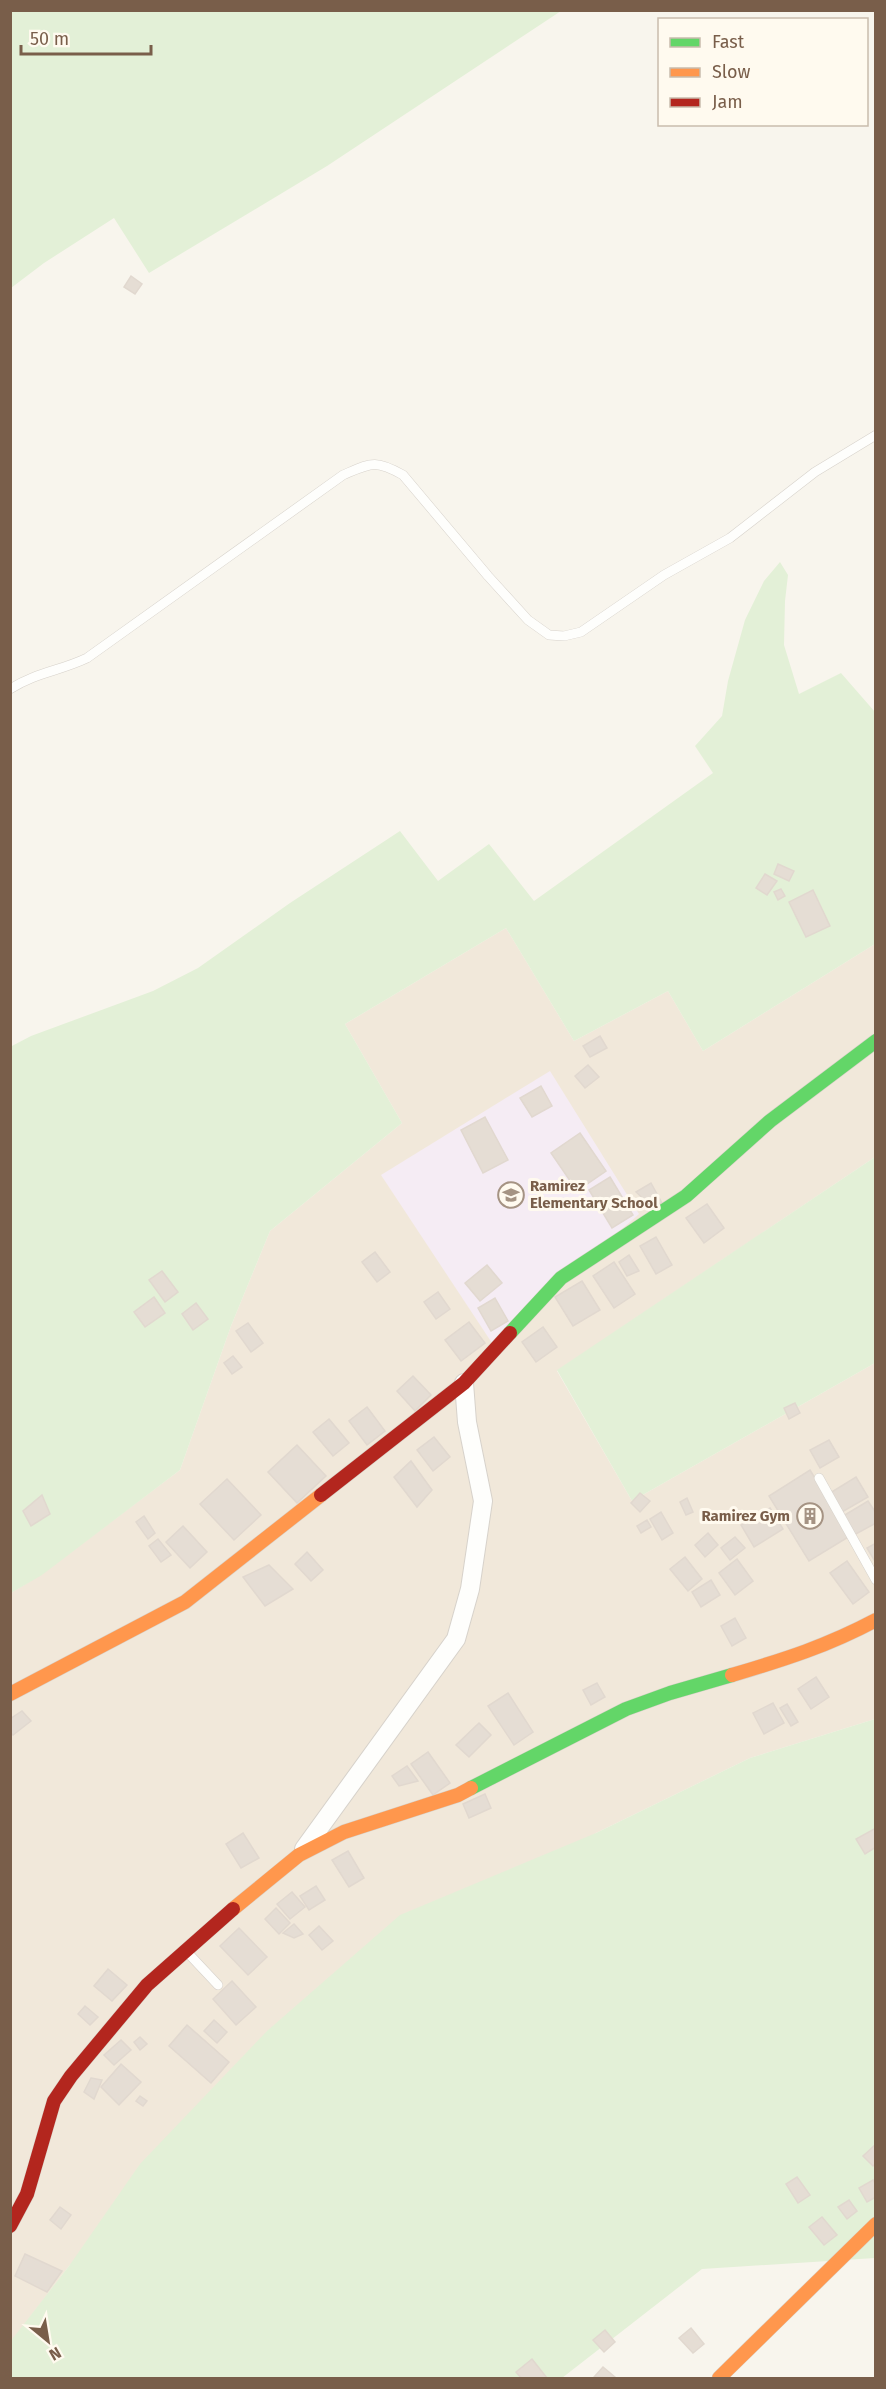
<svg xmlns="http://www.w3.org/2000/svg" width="886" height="2389" viewBox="0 0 886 2389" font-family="'Fira Sans',sans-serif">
  <rect width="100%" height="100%" fill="#f8f5ed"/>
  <path fill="#f1e8da" d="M506,928L574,1041L668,991L703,1051L875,944V1157L557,1371L632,1501L875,1363V1719L750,1758L596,1833L69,2266L11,2342V1593L42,1574L180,1470L231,1326L270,1231L402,1123L345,1024Z"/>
  <path fill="#f5ecf4" d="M550,1071L639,1214L492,1343L381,1175Z"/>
  <g fill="#e3f0d7">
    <path d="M11,10H561V11L327,166L149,273L114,218L44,263L11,288Z"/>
    <path d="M780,562L788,575L785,601L784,645L799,694L841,673L875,712V944L703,1051L668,991L574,1041L506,928L345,1024L402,1123L270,1231L231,1326L180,1470L42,1575L11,1593L10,1047L31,1036L153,991L198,968L290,903L400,831L438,881L489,844L534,901L713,773L695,746L722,716L728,681L745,620L764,581Z"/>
    <path d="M875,1157V1363L632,1501L557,1370Z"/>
    <path d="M875,1719V2258L702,2269L562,2378H11L10,2342L69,2266L140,2164L267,2031L400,1915L596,1833L750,1758Z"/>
  </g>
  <g fill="#e5ddd4" stroke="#e1d8cf" stroke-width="1.5">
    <path d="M131,276L142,284L135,294L124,287Z"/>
    <path d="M778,864L794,871L789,881L774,874Z"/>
    <path d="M765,874L777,881L767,895L756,888Z"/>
    <path d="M781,889L785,896L778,900L774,892Z"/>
    <path d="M813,890L830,926L806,937L789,902Z"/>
    <path d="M600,1036L607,1048L590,1057L583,1046Z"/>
    <path d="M588,1065L599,1077L585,1088L575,1076Z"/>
    <path d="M541,1086L552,1106L532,1117L520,1098Z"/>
    <path d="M485,1117L508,1160L483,1173L461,1130Z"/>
    <path d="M580,1133L606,1171L577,1191L551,1153Z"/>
    <path d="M610,1177L633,1215L612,1228L589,1190Z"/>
    <path d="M651,1183L662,1203L652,1207L636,1192Z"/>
    <path d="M707,1204L724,1228L704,1243L686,1218Z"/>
    <path d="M656,1237L672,1265L656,1274L640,1246Z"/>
    <path d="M375,1252L390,1272L377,1282L362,1262Z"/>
    <path d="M629,1255L639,1271L627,1276L619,1262Z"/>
    <path d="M614,1262L635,1294L614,1308L593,1276Z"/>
    <path d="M487,1265L502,1283L480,1301L465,1283Z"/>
    <path d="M162,1271L178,1292L165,1302L149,1280Z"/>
    <path d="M582,1281L600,1310L573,1326L555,1297Z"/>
    <path d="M438,1292L450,1309L436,1319L424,1302Z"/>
    <path d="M154,1297L165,1313L145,1327L134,1312Z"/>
    <path d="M495,1298L508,1321L491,1331L478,1308Z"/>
    <path d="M196,1303L208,1319L193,1330L182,1314Z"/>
    <path d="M469,1322L485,1343L461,1361L445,1340Z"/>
    <path d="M248,1323L263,1343L251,1352L236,1331Z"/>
    <path d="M543,1327L557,1347L536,1362L522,1342Z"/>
    <path d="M233,1356L242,1367L232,1374L224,1363Z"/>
    <path d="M413,1376L431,1395L415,1411L397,1391Z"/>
    <path d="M795,1403L800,1413L789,1419L784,1408Z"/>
    <path d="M367,1407L385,1431L367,1445L349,1421Z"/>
    <path d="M329,1419L349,1443L333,1456L313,1432Z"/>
    <path d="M434,1437L450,1457L433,1471L417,1450Z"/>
    <path d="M829,1440L839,1457L820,1468L810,1450Z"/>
    <path d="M297,1445L326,1476L297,1503L268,1472Z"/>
    <path d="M411,1461L432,1490L417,1507L394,1477Z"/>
    <path d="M810,1470L850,1536L809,1561L769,1496Z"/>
    <path d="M856,1477L868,1497L842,1512L830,1493Z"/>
    <path d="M227,1479L261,1515L234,1540L200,1504Z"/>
    <path d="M640,1493L650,1501L640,1512L631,1503Z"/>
    <path d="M42,1495L50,1514L31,1526L23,1511Z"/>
    <path d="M687,1498L693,1512L686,1515L680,1502Z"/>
    <path d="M868,1501L876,1513V1523L854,1535L843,1516Z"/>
    <path d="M770,1508L783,1529L754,1547L741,1525Z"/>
    <path d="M661,1512L673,1533L662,1540L650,1519Z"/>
    <path d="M144,1516L155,1533L148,1539L136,1522Z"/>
    <path d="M647,1520L651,1527L641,1533L637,1526Z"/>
    <path d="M183,1526L207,1552L190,1568L166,1542Z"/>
    <path d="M708,1533L718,1545L705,1557L695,1545Z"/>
    <path d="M735,1537L745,1548L730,1560L721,1548Z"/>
    <path d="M158,1539L171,1555L161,1562L149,1546Z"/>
    <path d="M876,1543V1563L867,1548Z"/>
    <path d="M307,1552L323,1570L311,1581L295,1564Z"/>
    <path d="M685,1557L702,1579L688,1591L670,1569Z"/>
    <path d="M737,1559L753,1581L735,1595L719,1573Z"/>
    <path d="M847,1561L869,1592L853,1604L830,1573Z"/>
    <path d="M269,1565L293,1589L265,1606L243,1577Z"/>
    <path d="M711,1580L720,1595L701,1607L692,1592Z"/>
    <path d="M735,1618L746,1638L732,1646L721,1626Z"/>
    <path d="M816,1677L829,1697L811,1709L798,1689Z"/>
    <path d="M597,1683L605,1697L591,1705L583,1690Z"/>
    <path d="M508,1693L533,1732L514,1745L488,1706Z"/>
    <path d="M773,1703L784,1723L764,1734L753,1713Z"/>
    <path d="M787,1704L798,1722L791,1726L780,1708Z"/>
    <path d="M22,1711L31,1721L13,1735L10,1732V1719Z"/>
    <path d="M479,1723L491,1735L469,1757L456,1745Z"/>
    <path d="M428,1752L450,1783L433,1795L411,1764Z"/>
    <path d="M407,1766L418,1781L399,1786L392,1776Z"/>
    <path d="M485,1794L491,1808L469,1818L463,1804Z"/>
    <path d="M876,1828V1847L865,1854L856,1839Z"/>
    <path d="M243,1833L259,1858L241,1868L226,1844Z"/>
    <path d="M348,1851L364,1878L349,1887L332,1860Z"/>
    <path d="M316,1886L325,1900L309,1910L300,1896Z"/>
    <path d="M292,1892L305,1907L290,1919L277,1904Z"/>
    <path d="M276,1908L290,1923L279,1934L265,1919Z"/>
    <path d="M294,1924L303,1934L294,1938L283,1933Z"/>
    <path d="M319,1926L333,1941L322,1950L309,1935Z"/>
    <path d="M239,1928L267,1957L248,1975L220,1946Z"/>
    <path d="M108,1969L127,1985L112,2001L94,1986Z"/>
    <path d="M232,1981L256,2007L236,2025L213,1999Z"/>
    <path d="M85,2006L98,2017L90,2025L78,2014Z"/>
    <path d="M214,2020L227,2032L217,2043L204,2031Z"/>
    <path d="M187,2025L229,2062L211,2083L169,2046Z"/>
    <path d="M140,2037L147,2044L140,2050L134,2042Z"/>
    <path d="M121,2040L131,2050L114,2065L104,2055Z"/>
    <path d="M121,2064L141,2082L119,2105L101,2087Z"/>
    <path d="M91,2078L102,2080L94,2099L84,2092Z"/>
    <path d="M140,2096L147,2101L143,2106L136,2101Z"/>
    <path d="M876,2144V2163L873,2166L863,2156Z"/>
    <path d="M797,2177L810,2195L798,2203L786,2184Z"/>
    <path d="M873,2180L876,2185V2197L867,2202L859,2188Z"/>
    <path d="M849,2200L857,2211L847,2219L838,2207Z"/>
    <path d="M60,2207L71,2215L61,2229L50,2220Z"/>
    <path d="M822,2217L837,2235L824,2245L809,2227Z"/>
    <path d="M25,2254L62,2271L47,2292L15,2276Z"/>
    <path d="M691,2328L704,2344L693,2353L679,2338Z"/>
    <path d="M605,2330L615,2342L604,2352L593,2340Z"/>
    <path d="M532,2359L547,2378H521L516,2372Z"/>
    <path d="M603,2367L616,2378L594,2377Z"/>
  </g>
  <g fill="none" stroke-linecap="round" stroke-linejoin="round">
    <g stroke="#d7d2cb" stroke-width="10">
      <g id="lane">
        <path d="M10,689C37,672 60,671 87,658L343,475C371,463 375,459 403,475L488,576L528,620L549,635L564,636L581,632L664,575L730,538L815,472L876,435"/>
        <path d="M819,1478L876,1580"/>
        <path d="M187,1952L218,1985"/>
      </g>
    </g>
    <g stroke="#d7d2cb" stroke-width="20">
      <path id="street" d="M304,1849L456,1639L470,1589L483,1501L467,1422L464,1383"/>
    </g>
    <g stroke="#d8d1c9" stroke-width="15">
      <g id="fast">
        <path d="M510,1333L561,1278L686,1196L770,1121L876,1041"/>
        <path d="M471,1788L626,1709L670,1693L732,1675"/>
      </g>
    </g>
    <g stroke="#d8d1c9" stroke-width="15">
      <g id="slow">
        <path d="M732,1675C786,1659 827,1646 876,1620"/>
        <path d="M10,1694L185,1602L321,1495"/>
        <path d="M233,1909L299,1855L344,1832L458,1795L471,1788"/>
        <path d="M719,2378L876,2224"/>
      </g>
    </g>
    <g stroke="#d8d1c9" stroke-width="15">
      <g id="jam">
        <path d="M321,1495L464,1383L510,1333"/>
        <path d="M10,2226L27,2194L54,2101L71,2076L147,1985L233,1909"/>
      </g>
    </g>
    <use href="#lane" stroke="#fefefc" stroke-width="9"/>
    <use href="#street" stroke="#fefefc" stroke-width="18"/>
    <use href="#fast" stroke="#63d668" stroke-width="14"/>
    <use href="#slow" stroke="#ff974d" stroke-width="14"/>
    <use href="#jam" stroke="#b3261e" stroke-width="14"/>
  </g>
  <defs>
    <g id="school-ring" transform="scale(1.35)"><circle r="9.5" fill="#fffaef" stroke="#a59383" stroke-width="1.5"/><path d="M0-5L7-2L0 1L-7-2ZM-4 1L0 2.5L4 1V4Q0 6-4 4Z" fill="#a59383"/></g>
    <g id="building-ring" transform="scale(1.35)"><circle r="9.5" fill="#fffaef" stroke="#a59383" stroke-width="1.5"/><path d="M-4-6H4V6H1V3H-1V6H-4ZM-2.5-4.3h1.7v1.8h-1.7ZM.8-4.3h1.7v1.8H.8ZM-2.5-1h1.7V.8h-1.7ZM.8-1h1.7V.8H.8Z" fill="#a59383"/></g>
  </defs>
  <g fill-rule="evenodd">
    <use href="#school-ring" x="511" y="1195"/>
    <use href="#building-ring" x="810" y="1516"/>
  </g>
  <g text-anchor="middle" stroke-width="6" stroke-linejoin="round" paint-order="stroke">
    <g font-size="15" font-weight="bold" fill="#795e4a" stroke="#fffaef" text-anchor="start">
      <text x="530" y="1191">Ramirez<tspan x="530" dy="17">Elementary School</tspan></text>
      <text x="790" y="1521" text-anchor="end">Ramirez Gym</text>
    </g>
  </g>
  <rect width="886" height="2389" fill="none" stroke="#795e4a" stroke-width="24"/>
  <rect x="658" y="18" width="210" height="108" fill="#fffaef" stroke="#c9bcad" stroke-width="1.5"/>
  <rect x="670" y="38" width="30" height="9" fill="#63d668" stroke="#c9bcad" stroke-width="1.5"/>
  <text x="712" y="48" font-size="18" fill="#795e4a">Fast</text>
  <rect x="670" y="68" width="30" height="9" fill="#ff974d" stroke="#c9bcad" stroke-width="1.5"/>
  <text x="712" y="78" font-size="18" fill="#795e4a">Slow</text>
  <rect x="670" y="98" width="30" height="9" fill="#b3261e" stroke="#c9bcad" stroke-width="1.5"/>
  <text x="712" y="108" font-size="18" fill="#795e4a">Jam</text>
  <g transform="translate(48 2341) rotate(150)" stroke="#fffaef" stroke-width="4.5" paint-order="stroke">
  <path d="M0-4.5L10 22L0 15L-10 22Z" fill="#795e4a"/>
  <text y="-9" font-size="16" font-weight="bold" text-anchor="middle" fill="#795e4a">N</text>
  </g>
  <path d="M21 45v9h130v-9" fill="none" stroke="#795e4a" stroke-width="3"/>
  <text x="30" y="45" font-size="18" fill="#795e4a" stroke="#fffaef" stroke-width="4.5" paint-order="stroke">50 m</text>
</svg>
